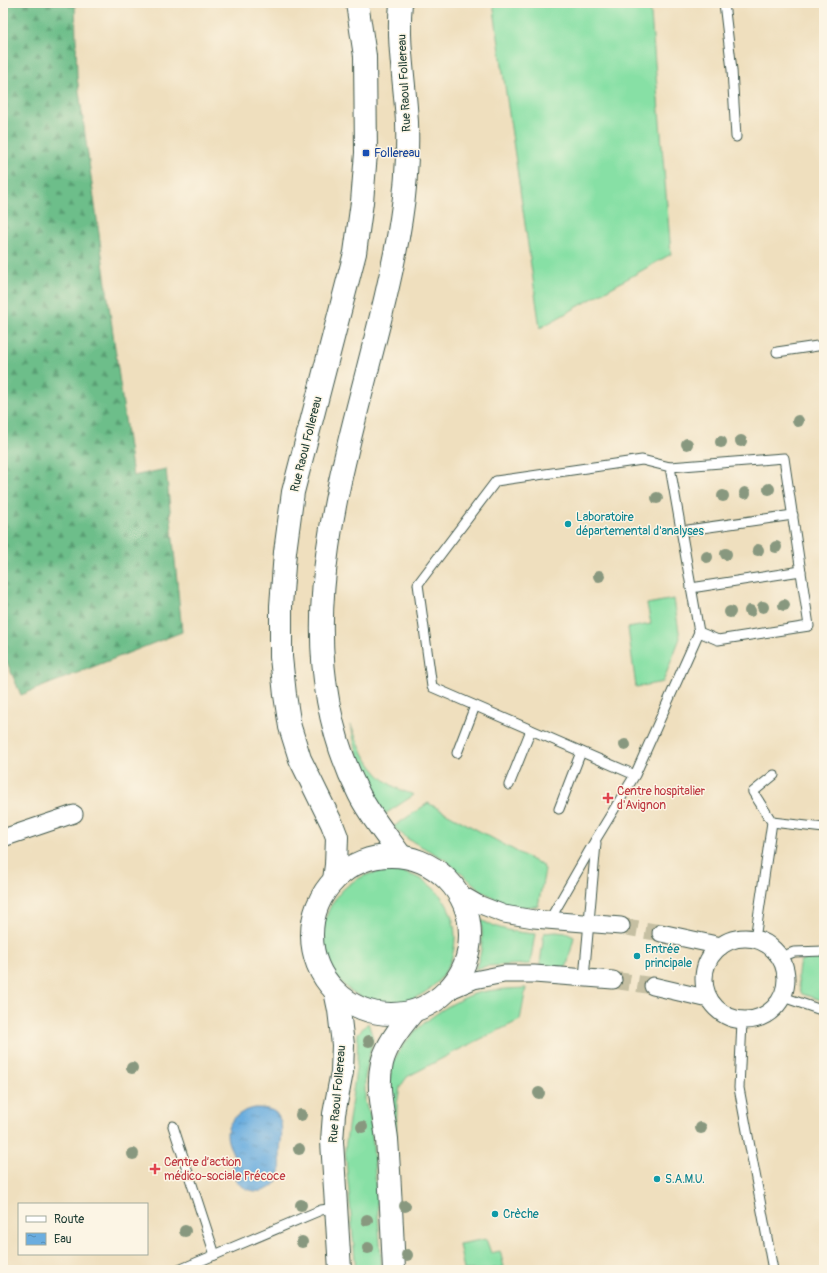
<svg xmlns="http://www.w3.org/2000/svg" width="827" height="1273" viewBox="0 0 827 1273" font-family="Pangolin,sans-serif">
  <defs>
    <pattern id="forest-firs" width="22" height="20" patternUnits="userSpaceOnUse"><rect width="22" height="20" fill="#6dbe8a"/><path d="M5 1l3.5 6h-7zM16 11l3.5 6h-7z" fill="#599c72"/></pattern>
    <pattern id="water-ripples" width="26" height="14" patternUnits="userSpaceOnUse"><rect width="26" height="14" fill="#6baddf"/><path d="M2 4q2-2 4 0t4 0M15 11q2-2 4 0t4 0" fill="none" stroke="#578eb6"/></pattern>
  </defs>
  <rect width="100%" height="100%" fill="#fcf5e5"/>
  <filter id="ink" filterUnits="userSpaceOnUse"><feTurbulence type="fractalNoise" baseFrequency=".025" numOctaves="2"/><feDisplacementMap in="SourceGraphic" scale="8" xChannelSelector="R" yChannelSelector="G"/><feConvolveMatrix kernelMatrix="1 2 1 2 8 2 1 2 1" color-interpolation-filters="sRGB"/></filter>
  <filter id="wash" filterUnits="userSpaceOnUse"><feTurbulence type="fractalNoise" baseFrequency=".012" numOctaves="4" result="noise"/><feDisplacementMap in="SourceGraphic" scale="16" xChannelSelector="R" yChannelSelector="G"/><feGaussianBlur stdDeviation="0.9" result="paint"/><feColorMatrix in="noise" values="0 0 0 0 0 0 0 0 0 0 0 0 0 0 0 0 0 1.4 0 .05"/><feComposite in="paint" operator="in"/></filter>
  <g filter="url(#wash)">
    <rect width="100%" height="100%" fill="#efdfbe"/>
    <g fill="#87e0a5" stroke="#538e6c">
      <path d="M493,3H650L671,254L540,328Z"/>
      <path d="M674,599L680,638L663,682L636,687L628,628L651,624L647,604Z"/>
      <path d="M351,725C360,749 370,772 393,786C399,790 407,792 414,795L385,814C368,787 356,757 351,725Z"/>
      <path d="M428,803L543,866L545,870L538,906L523,907L503,903L482,891L444,859L408,839L393,827Z"/>
      <circle cx="389" cy="937" r="66"/>
      <path d="M481,920C500,930 514,932 535,934L530,964L487,966L475,969C483,952 483,938 481,920Z"/>
      <path d="M556,932L566,933L574,937L567,966L563,969L540,964L544,933Z"/>
      <path d="M824,955V1001L802,994C797,984 797,972 800,962L814,956Z"/>
      <path d="M526,988L520,1020L458,1050L407,1077L400,1087L397,1104L396,1139C393,1117 386,1092 391,1070C399,1036 443,1005 474,994C491,989 509,989 526,988Z"/>
      <path d="M368,1023L373,1038L365,1077V1102L370,1115L373,1145L382,1270H356L345,1149L357,1062L358,1033Z"/>
      <path d="M486,1239L491,1253L500,1251L504,1267L482,1270H464L459,1244Z"/>
    </g>
    <path fill="url(#forest-firs)" stroke="#467e5f" d="M3,3H75L77,77L133,476L166,469L182,632L21,695L3,653Z"/>
    <path fill="url(#water-ripples)" stroke="#45758a" d="M255,1108C262,1108 270,1108 276,1113C285,1123 281,1139 280,1151C280,1158 281,1166 280,1173C278,1184 267,1193 255,1191C245,1190 233,1182 232,1170C232,1166 234,1162 234,1158C234,1153 229,1147 228,1141C223,1123 239,1111 255,1108Z"/>
  </g>
  <g filter="url(#ink)">
    <g fill="none" stroke-linecap="round" stroke-linejoin="round">
      <g stroke="#c5bfa2" stroke-width="17" stroke-dasharray="17 8" stroke-linecap="butt">
        <path d="M621,926L661,933"/>
        <path d="M613,980L653,986"/>
      </g>
      <g stroke="#3e5549" stroke-width="11">
        <g id="service">
          <path d="M724,3L732,70L736,137"/>
          <path d="M777,352L824,345"/>
          <path d="M670,467L784,458L809,626L718,640L699,632"/>
          <path d="M681,531L793,515"/>
          <path d="M691,588L801,571"/>
          <path d="M457,753L475,706"/>
          <path d="M509,785L531,730"/>
          <path d="M559,809L581,752"/>
          <path d="M772,822L824,828"/>
          <path d="M549,921L596,839L635,775L699,632L670,467L642,460L496,481L418,584L432,687L635,775"/>
          <path d="M755,939L772,822L753,792L774,775"/>
          <path d="M781,957L794,952L824,951"/>
          <path d="M584,978L596,843"/>
          <path d="M783,997L824,1011"/>
          <path d="M742,1021L739,1088L773,1270"/>
          <path d="M173,1126L215,1255"/>
          <path d="M179,1270L321,1210L336,1208"/>
        </g>
      </g>
      <g stroke="#3e5549" stroke-width="19">
        <g id="minor">
          <path d="M3,838L74,814"/>
          <path d="M459,893L478,904L504,914L534,919L621,926"/>
          <path d="M661,933L721,946"/>
          <circle cx="745" cy="979" r="41"/>
          <path d="M653,986L709,999"/>
          <path d="M448,991L474,980L504,974H534L613,980"/>
        </g>
      </g>
      <g stroke="#3e5549" stroke-width="24">
        <g id="tertiary">
          <path d="M401,3C397,42 405,83 407,122C408,154 406,188 401,219C373,404 266,612 359,794C370,816 387,836 401,856"/>
          <circle cx="391" cy="935" r="79"/>
          <path d="M334,880L336,865L337,837L332,824L300,759L290,727L285,695L281,657V606L285,552L293,492L355,253L362,202L366,153L365,56L357,3"/>
          <path d="M335,991L339,1010L343,1045L342,1072L334,1114L332,1141L340,1270"/>
          <path d="M394,1270C392,1226 390,1183 387,1139C384,1114 376,1089 382,1063C386,1045 401,1026 413,1012"/>
        </g>
      </g>
      <use href="#service" stroke="#fff" stroke-width="9"/>
      <use href="#minor" stroke="#fff" stroke-width="17"/>
      <use href="#tertiary" stroke="#fff" stroke-width="22"/>
    </g>
    <g fill="#88987f">
      <circle cx="798" cy="421" r="6"/>
      <circle cx="741" cy="441" r="6"/>
      <circle cx="721" cy="442" r="6"/>
      <circle cx="687" cy="444" r="6"/>
      <circle cx="769" cy="489" r="6"/>
      <circle cx="745" cy="493" r="6"/>
      <circle cx="723" cy="496" r="6"/>
      <circle cx="657" cy="498" r="6"/>
      <circle cx="776" cy="547" r="6"/>
      <circle cx="758" cy="550" r="6"/>
      <circle cx="726" cy="554" r="6"/>
      <circle cx="707" cy="557" r="6"/>
      <circle cx="599" cy="576" r="6"/>
      <circle cx="784" cy="605" r="6"/>
      <circle cx="763" cy="607" r="6"/>
      <circle cx="750" cy="611" r="6"/>
      <circle cx="730" cy="612" r="6"/>
      <circle cx="625" cy="745" r="6"/>
      <circle cx="369" cy="1041" r="6"/>
      <circle cx="132" cy="1068" r="6"/>
      <circle cx="539" cy="1093" r="6"/>
      <circle cx="301" cy="1115" r="6"/>
      <circle cx="362" cy="1127" r="6"/>
      <circle cx="701" cy="1128" r="6"/>
      <circle cx="299" cy="1149" r="6"/>
      <circle cx="133" cy="1154" r="6"/>
      <circle cx="301" cy="1205" r="6"/>
      <circle cx="405" cy="1206" r="6"/>
      <circle cx="367" cy="1220" r="6"/>
      <circle cx="185" cy="1231" r="6"/>
      <circle cx="302" cy="1242" r="6"/>
      <circle cx="368" cy="1248" r="6"/>
      <circle cx="407" cy="1255" r="6"/>
    </g>
  </g>
  <rect fill="#1a4fb4" stroke="#fcf5e5" stroke-width="1.5" x="362" y="149" width="8" height="8" rx="2"/>
  <g fill="#0f9aa8" stroke="#fcf5e5" stroke-width="1.5">
    <circle cx="568" cy="524" r="4"/>
    <circle cx="637" cy="956" r="4"/>
    <circle cx="657" cy="1179" r="4"/>
    <circle cx="495" cy="1214" r="4"/>
  </g>
  <g fill="#e0444e" stroke="#fcf5e5" stroke-width="1.5">
    <path d="M606 792h4v4h4v4h-4v4h-4v-4h-4v-4h4z"/>
    <path d="M153 1163h4v4h4v4h-4v4h-4v-4h-4v-4h4z"/>
  </g>
  <g text-anchor="middle" stroke-width="3" stroke-linejoin="round" paint-order="stroke">
    <g font-size="12" fill="#1f3d34" stroke="#fcf5e5">
      <text transform="translate(404 83) rotate(-93)" y="4">Rue Raoul Follereau</text>
      <text transform="translate(306 444) rotate(-76)" y="4">Rue Raoul Follereau</text>
      <text transform="translate(337 1094) rotate(-85)" y="4">Rue Raoul Follereau</text>
    </g>
    <g font-size="12" fill="#164399" stroke="#fcf5e5" text-anchor="start">
      <text x="374" y="157">Follereau</text>
    </g>
    <g font-size="12" fill="#0d838f" stroke="#fcf5e5" text-anchor="start">
      <text x="576" y="521">Laboratoire<tspan x="576" dy="14">départemental d'analyses</tspan></text>
      <text x="645" y="953">Entrée<tspan x="645" dy="14">principale</tspan></text>
      <text x="665" y="1183">S.A.M.U.</text>
      <text x="503" y="1218">Crèche</text>
    </g>
    <g font-size="12" fill="#be3a42" stroke="#fcf5e5" text-anchor="start">
      <text x="617" y="795">Centre hospitalier<tspan x="617" dy="14">d'Avignon</tspan></text>
      <text x="164" y="1166">Centre d’action<tspan x="164" dy="14">médico-sociale Précoce</tspan></text>
    </g>
  </g>
  <rect width="827" height="1273" fill="none" stroke="#fcf5e5" stroke-width="16"/>
  <rect x="18" y="1203" width="130" height="52" fill="#fcf5e5" stroke="#a4ab9e"/>
  <rect x="26" y="1216" width="20" height="6" fill="#ffffff" stroke="#a4ab9e"/>
  <text x="54" y="1223" font-size="12" fill="#1f3d34">Route</text>
  <rect x="26" y="1233" width="20" height="12" fill="url(#water-ripples)" stroke="#a4ab9e"/>
  <text x="54" y="1243" font-size="12" fill="#1f3d34">Eau</text>
</svg>
